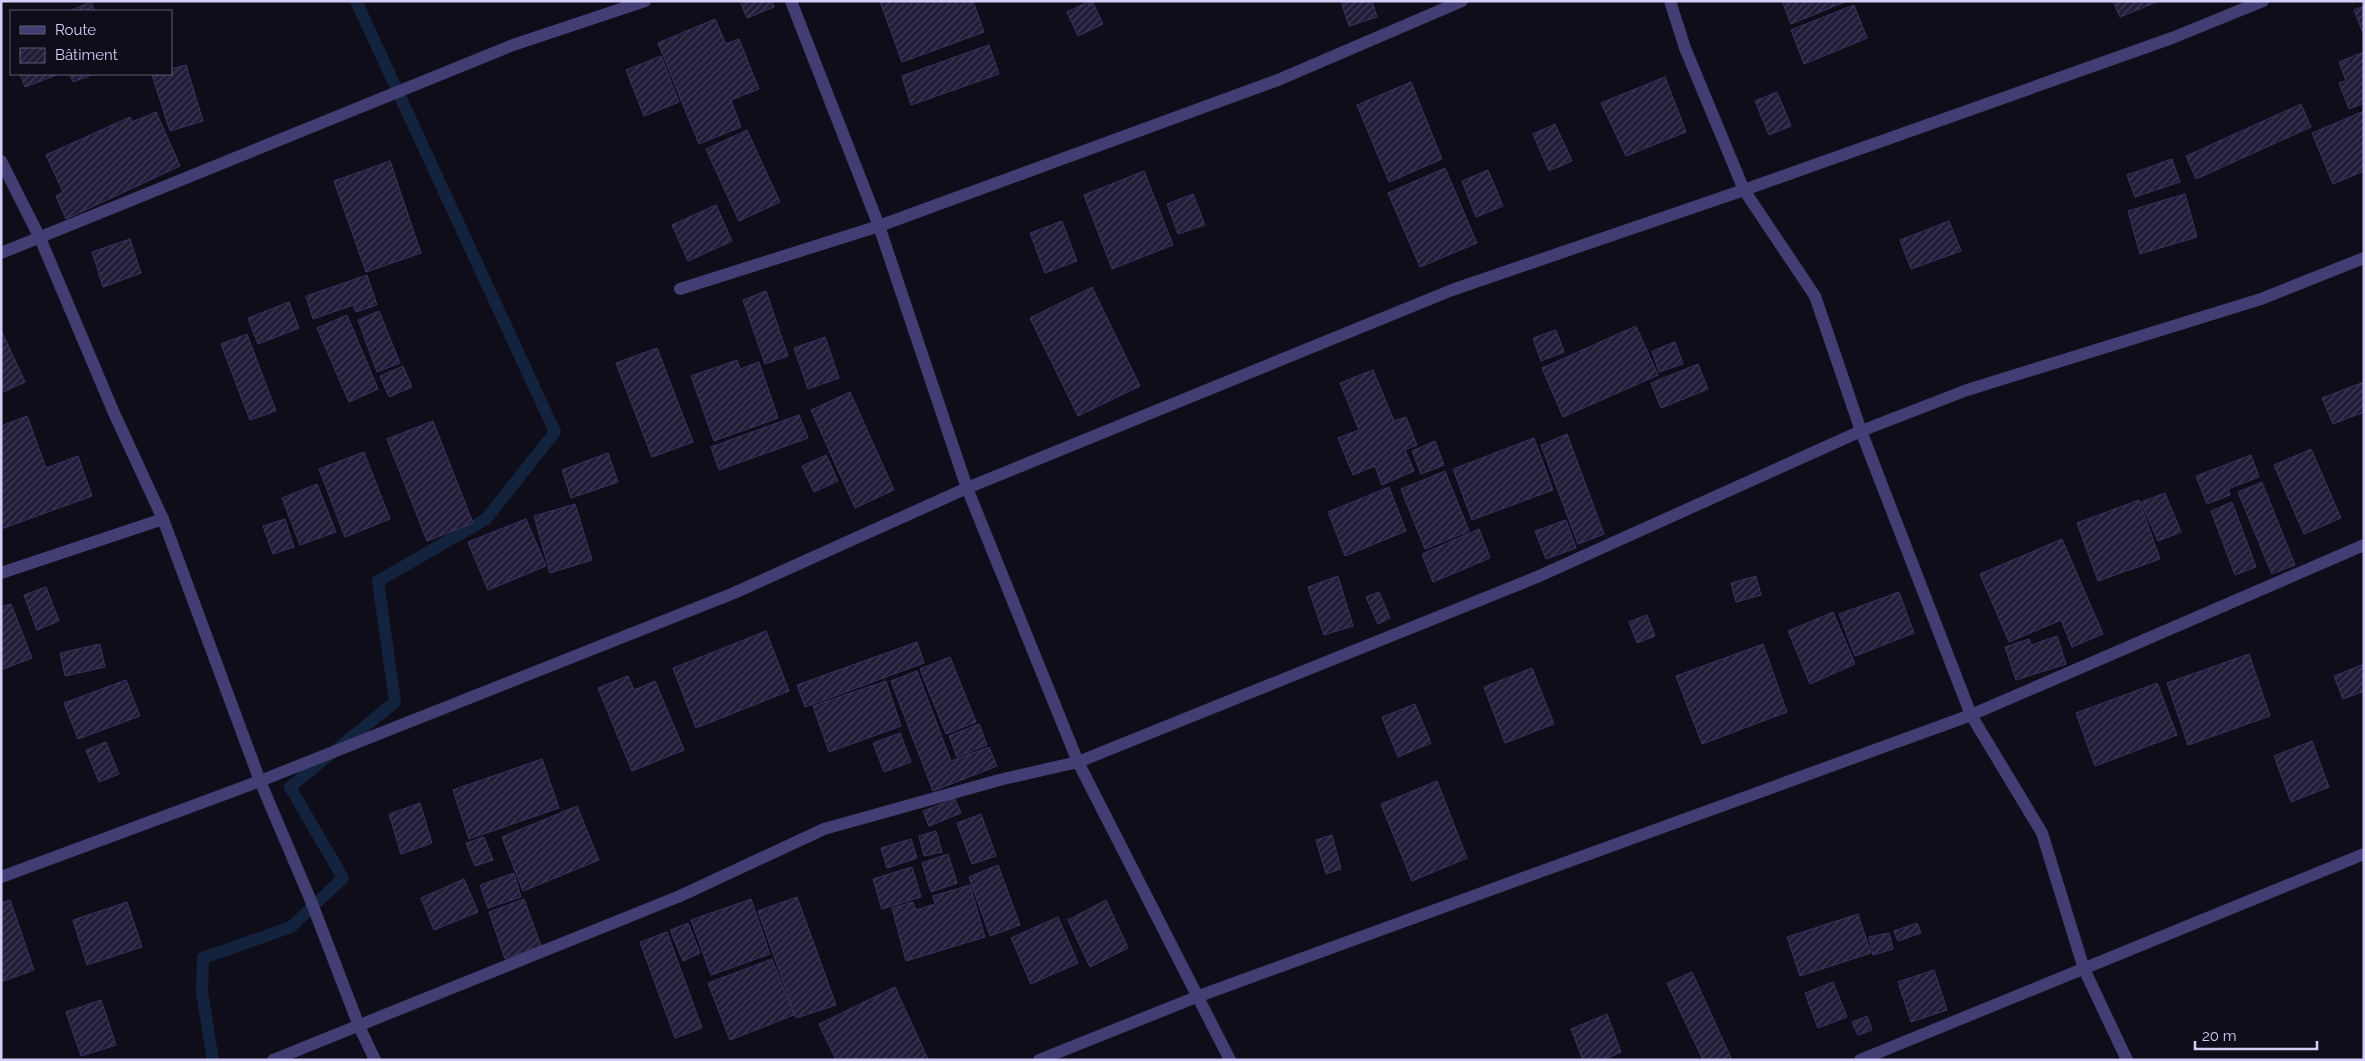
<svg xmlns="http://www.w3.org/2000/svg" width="2365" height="1061" viewBox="0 0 2365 1061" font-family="Raleway,sans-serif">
  <defs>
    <pattern id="building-hatch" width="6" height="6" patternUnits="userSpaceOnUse" patternTransform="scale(1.25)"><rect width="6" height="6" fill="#221c38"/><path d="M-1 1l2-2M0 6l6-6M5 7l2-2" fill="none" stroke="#413c56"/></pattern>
  </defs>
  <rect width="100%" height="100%" fill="#100d1a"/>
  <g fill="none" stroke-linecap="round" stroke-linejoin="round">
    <path stroke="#13233d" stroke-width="12" d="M213,1060L202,992L203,958L291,927L343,878L290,787L395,702L378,581L486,519L555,432L356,1"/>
  </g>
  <g fill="url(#building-hatch)" stroke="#3c3161">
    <path d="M740,1H772L774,7L747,18Z"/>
    <path d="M880,1H973L984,32L902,62Z"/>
    <path d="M1090,1H1092L1103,24L1078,36L1067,12Z"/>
    <path d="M1341,1H1372L1377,17L1349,26Z"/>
    <path d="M1782,1H1847L1791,24Z"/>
    <path d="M2113,1H2159L2120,17Z"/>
    <path d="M91,2L95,11H69Z"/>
    <path d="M1854,5L1867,38L1804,64L1791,30Z"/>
    <path d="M2364,6V36L2354,10Z"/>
    <path d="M715,19L726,44L739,39L759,89L731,100L741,127L699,144L658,43Z"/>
    <path d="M989,45L999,74L911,105L902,76Z"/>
    <path d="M2364,52V103L2349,109L2339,83L2346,80L2339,62Z"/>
    <path d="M661,56L679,102L644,116L626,70Z"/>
    <path d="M186,65L203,121L170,131L152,75L171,74V69Z"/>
    <path d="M20,74H59L25,87Z"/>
    <path d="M70,74H94L73,82Z"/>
    <path d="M1665,77L1686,132L1626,156L1601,103Z"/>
    <path d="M1411,82L1442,159L1389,182L1357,105Z"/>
    <path d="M1777,92L1791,126L1769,135L1755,101Z"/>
    <path d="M2301,104L2311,127L2196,179L2186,156Z"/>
    <path d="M2364,111V171L2333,184L2312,133Z"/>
    <path d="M156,112L180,166L66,219L56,196L63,192L46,155L130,117L132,122Z"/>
    <path d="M1555,124L1572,161L1549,171L1533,134Z"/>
    <path d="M747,130L780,202L739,221L706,149Z"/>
    <path d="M2172,159L2180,182L2135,197L2127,175Z"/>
    <path d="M390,161L421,253L366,272L334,181Z"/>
    <path d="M1445,168L1477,243L1420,267L1388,193Z"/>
    <path d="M1488,170L1503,206L1476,217L1462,181Z"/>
    <path d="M1144,171L1173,245L1112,269L1084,195Z"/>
    <path d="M1193,194L1205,225L1178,234L1167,204Z"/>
    <path d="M2185,194L2197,237L2140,254L2128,211Z"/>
    <path d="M716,205L732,241L688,261L672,225Z"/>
    <path d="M1062,221L1077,261L1045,273L1030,233Z"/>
    <path d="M1949,221L1961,251L1911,269L1900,240Z"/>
    <path d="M130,239L141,273L103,287L92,252Z"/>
    <path d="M367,275L377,305L356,312L353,305L313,319L306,296Z"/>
    <path d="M1092,287L1140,386L1078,416L1030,318Z"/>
    <path d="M766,291L788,356L765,364L743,300Z"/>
    <path d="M289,302L299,328L258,344L248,318Z"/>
    <path d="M379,311L400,363L377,372L358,320Z"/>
    <path d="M347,315L378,389L349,402L317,328Z"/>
    <path d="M1636,326L1658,375L1563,417L1542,368Z"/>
    <path d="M1,330L25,382L1,393Z"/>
    <path d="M1556,330L1564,352L1541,361L1533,338Z"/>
    <path d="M247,334L276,411L250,420L221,344Z"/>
    <path d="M825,337L839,378L808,389L794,348Z"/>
    <path d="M1675,342L1683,364L1659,372L1652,351Z"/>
    <path d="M657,348L693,442L652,457L616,363Z"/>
    <path d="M737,360L740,369L759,362L778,418L714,441L691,376Z"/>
    <path d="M1698,364L1708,389L1661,408L1651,383Z"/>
    <path d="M403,366L412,387L389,397L380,376Z"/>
    <path d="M1373,370L1394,421L1406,417L1417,445L1405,450L1414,471L1382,485L1375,466L1353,475L1338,438L1359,430L1340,383Z"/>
    <path d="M2364,382V412L2333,424L2322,398Z"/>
    <path d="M850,392L894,490L855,508L811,410Z"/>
    <path d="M799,415L808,438L719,470L711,447Z"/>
    <path d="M27,416L46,468L78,456L92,496L1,529V426Z"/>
    <path d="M433,421L473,523L427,541L387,439Z"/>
    <path d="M1567,434L1604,534L1578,544L1541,445Z"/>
    <path d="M1534,438L1553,490L1472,520L1453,469Z"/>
    <path d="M1435,441L1444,465L1421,474L1412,451Z"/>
    <path d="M2311,449L2341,518L2304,534L2274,465Z"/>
    <path d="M364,452L390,519L345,537L319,469Z"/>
    <path d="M608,453L618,482L571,498L562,470Z"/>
    <path d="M826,455L838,481L814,492L802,466Z"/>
    <path d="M2251,455L2259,477L2228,489L2230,495L2207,504L2196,476Z"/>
    <path d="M1445,471L1469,531L1425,549L1401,489Z"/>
    <path d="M2262,482L2295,565L2272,574L2238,492Z"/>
    <path d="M317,484L336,532L300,545L282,498Z"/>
    <path d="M1389,487L1406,531L1345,556L1328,512Z"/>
    <path d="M2165,493L2181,532L2158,541L2141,502Z"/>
    <path d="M2139,500L2160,559L2098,581L2077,523Z"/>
    <path d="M2232,502L2256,567L2235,575L2211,511Z"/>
    <path d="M575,504L592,560L550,573L534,516Z"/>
    <path d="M285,519L294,547L273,554L263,526Z"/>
    <path d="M526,519L546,566L488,590L468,542Z"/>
    <path d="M1566,520L1576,548L1546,559L1535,531Z"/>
    <path d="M1479,529L1490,558L1433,582L1422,554Z"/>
    <path d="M2062,539L2103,634L2072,647L2061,620L2009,642L1980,574Z"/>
    <path d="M1338,576L1353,626L1324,635L1308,587Z"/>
    <path d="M1756,576L1761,595L1736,602L1731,583Z"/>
    <path d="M46,587L59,621L37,630L24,595Z"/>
    <path d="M1379,592L1390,618L1378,624L1366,597Z"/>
    <path d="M1899,592L1914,633L1855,656L1839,614Z"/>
    <path d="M11,604L32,658L1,670V607Z"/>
    <path d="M1833,612L1855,664L1810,684L1788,631Z"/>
    <path d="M1647,615L1655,636L1637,643L1629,622Z"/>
    <path d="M766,631L789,691L696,728L673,668Z"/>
    <path d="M2057,636L2066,664L2016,680L2005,647L2029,639L2031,645Z"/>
    <path d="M917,642L924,663L805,707L797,685Z"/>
    <path d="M100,644L105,667L65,676L60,653Z"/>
    <path d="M1763,644L1787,712L1702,744L1676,676Z"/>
    <path d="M2249,654L2270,716L2188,745L2167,683Z"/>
    <path d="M950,657L976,722L946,734L920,669Z"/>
    <path d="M2364,664V691L2343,699L2334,676Z"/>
    <path d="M1532,668L1554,724L1505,743L1484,687Z"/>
    <path d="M917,671L951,761L989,747L997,766L933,791L891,681Z"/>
    <path d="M628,676L634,690L655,681L684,750L632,771L598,688Z"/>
    <path d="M126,680L140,716L78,739L64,703Z"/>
    <path d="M886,681L901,726L829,752L813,706Z"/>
    <path d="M2157,683L2177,735L2095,766L2076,713Z"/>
    <path d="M1415,704L1431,743L1398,757L1382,717Z"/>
    <path d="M979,724L987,745L957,757L949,736Z"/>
    <path d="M900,733L911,762L884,772L873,743Z"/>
    <path d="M2312,741L2329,787L2291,802L2274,756Z"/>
    <path d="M106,742L119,774L99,782L86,750Z"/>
    <path d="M542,759L559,808L469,839L453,790Z"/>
    <path d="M1437,781L1467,858L1412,881L1381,804Z"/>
    <path d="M955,799L961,813L929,826L923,811Z"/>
    <path d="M420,803L432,843L401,854L389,814Z"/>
    <path d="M577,806L599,860L523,891L502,837Z"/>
    <path d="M981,814L996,856L972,864L957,823Z"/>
    <path d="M936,831L942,852L924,856L919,836Z"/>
    <path d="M1332,835L1341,869L1326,874L1316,840Z"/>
    <path d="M484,837L493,860L475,866L466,843Z"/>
    <path d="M911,839L917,858L887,868L881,848Z"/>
    <path d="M948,854L957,883L931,892L922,863Z"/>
    <path d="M998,865L1020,925L990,936L969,877Z"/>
    <path d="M912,867L921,897L882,909L873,879Z"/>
    <path d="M514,873L521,897L488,908L480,885Z"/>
    <path d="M464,879L478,912L434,930L421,898Z"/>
    <path d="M970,885L985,937L906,961L892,908L913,902L916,910L935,904L933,896Z"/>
    <path d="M797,897L836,1005L796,1018L758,911Z"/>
    <path d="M524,899L541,946L505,959L489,912Z"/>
    <path d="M751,899L770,954L711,975L691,920Z"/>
    <path d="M10,900L34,970L1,982V903Z"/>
    <path d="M1106,900L1128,948L1090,967L1068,920Z"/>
    <path d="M127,902L142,947L87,965L73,920Z"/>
    <path d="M1858,914L1871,953L1800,976L1787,937Z"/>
    <path d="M1058,917L1078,963L1031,984L1011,938Z"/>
    <path d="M688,923L700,953L683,961L670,930Z"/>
    <path d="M1917,923L1921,933L1898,941L1894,931Z"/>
    <path d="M667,932L702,1028L675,1038L640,942Z"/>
    <path d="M1889,933L1893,949L1873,955L1869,937Z"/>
    <path d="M772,959L794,1015L730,1040L708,983Z"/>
    <path d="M1934,970L1947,1010L1911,1022L1898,982Z"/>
    <path d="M1692,972L1732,1060H1703L1667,983Z"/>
    <path d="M1833,982L1847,1017L1818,1028L1805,993Z"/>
    <path d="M895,987L928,1059L836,1060L819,1024Z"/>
    <path d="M101,1000L116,1045L81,1056L66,1012Z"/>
    <path d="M1607,1014L1621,1052L1603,1060H1583L1571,1029Z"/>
    <path d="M1867,1016L1872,1030L1858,1035L1852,1022Z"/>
  </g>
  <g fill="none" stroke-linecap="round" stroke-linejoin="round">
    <g stroke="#423e73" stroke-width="12">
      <path d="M791,1L879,226L967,488L1078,762L1230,1060"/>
      <path d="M1670,1L1685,48L1744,190L1815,296L1861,431L1971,715L2042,833L2084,969L2127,1060"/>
      <path d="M1,161L40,238L114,413L163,519L260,781L311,901L359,1026L375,1060"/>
      <path d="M1,253L513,45L645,1"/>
      <path d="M680,289L879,226L1278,80L1462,1"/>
      <path d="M1,573L163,519"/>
      <path d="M1,877L260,781L734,593L967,488L1452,290L1744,190L2172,38L2263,1"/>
      <path d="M273,1060L680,896L824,829L1003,779L1078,762L1537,577L1861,431L1967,390L2261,299L2364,258"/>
      <path d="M1039,1060L1199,996L1971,715L2364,545"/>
      <path d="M1860,1060L2364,854"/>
    </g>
  </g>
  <rect width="2365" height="1061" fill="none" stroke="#d3cdf8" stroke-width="5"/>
  <rect x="10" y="10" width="162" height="65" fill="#100d1a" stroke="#5e5a73"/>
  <rect x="20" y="26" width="25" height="8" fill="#423e73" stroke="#5e5a73"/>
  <text x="55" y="35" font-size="15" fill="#d3cdf8">Route</text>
  <rect x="20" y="48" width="25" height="15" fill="url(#building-hatch)" stroke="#5e5a73"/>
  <text x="55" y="60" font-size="15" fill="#d3cdf8">Bâtiment</text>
  <path d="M2195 1041v8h122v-8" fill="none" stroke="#d3cdf8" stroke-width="2.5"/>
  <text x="2202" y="1041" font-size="15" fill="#d3cdf8" stroke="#100d1a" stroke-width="4" paint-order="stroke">20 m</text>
</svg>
